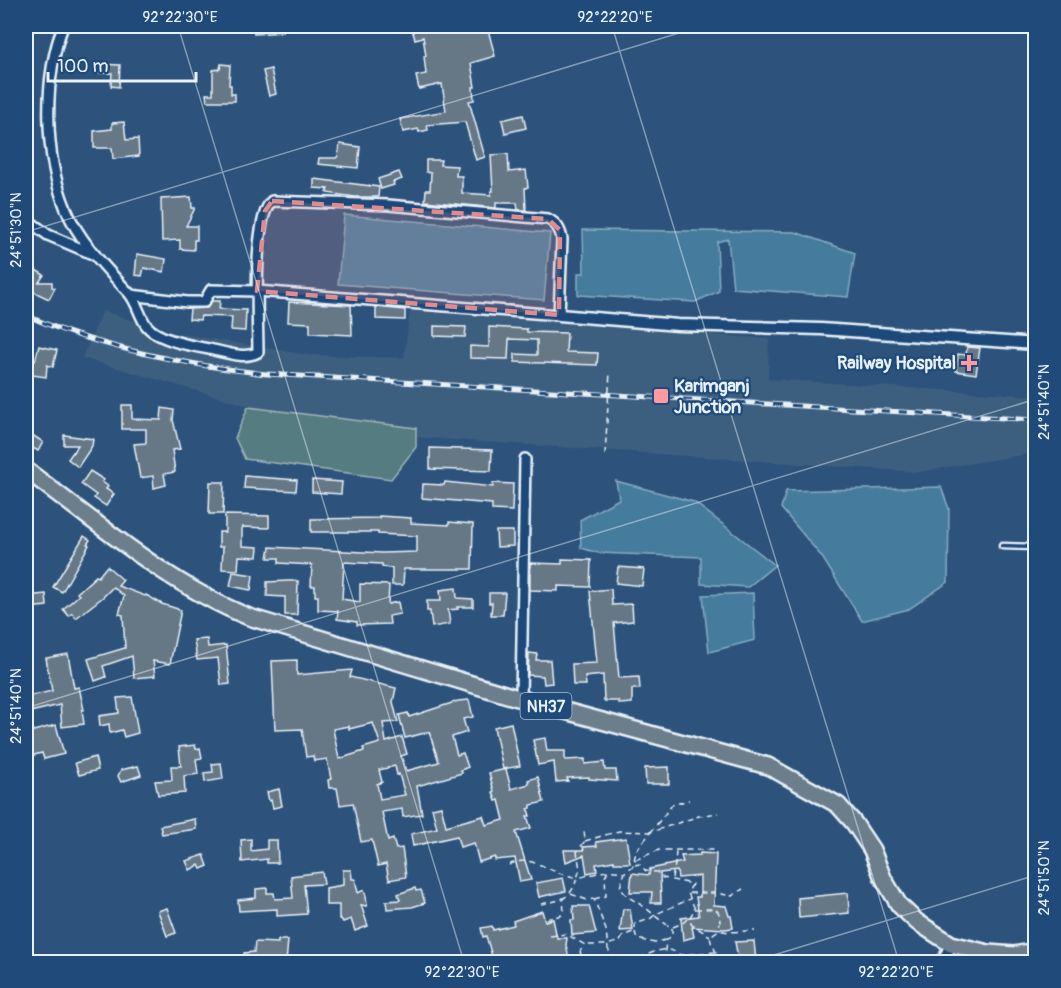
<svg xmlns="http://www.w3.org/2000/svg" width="1061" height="988" viewBox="0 0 1061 988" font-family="Pangolin,sans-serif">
  <rect width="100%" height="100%" fill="#2d537c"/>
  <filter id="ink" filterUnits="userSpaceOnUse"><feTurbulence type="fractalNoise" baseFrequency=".0167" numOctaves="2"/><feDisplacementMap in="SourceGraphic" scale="12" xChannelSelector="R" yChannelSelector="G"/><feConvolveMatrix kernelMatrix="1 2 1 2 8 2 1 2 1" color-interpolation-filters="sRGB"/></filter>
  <g filter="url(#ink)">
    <path fill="#3e5e7f" d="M103,311L169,332L308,355L404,358L410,311L769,339L768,379L1035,396V453L918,472L341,432L82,358Z"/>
    <path fill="#547b81" stroke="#9eb6bc" stroke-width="1.5" d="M248,407L416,428V447L391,479L245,459L235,438Z"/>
    <g fill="#447c9e" stroke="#86abc2" stroke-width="1.5">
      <path d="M344,215L550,233L544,300L338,284Z"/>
      <path d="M583,230L795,232L855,253L848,297L733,288L728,239L717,242L719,291L695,302L578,295V273H584Z"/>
      <path d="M616,481L694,502L775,565L748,587L701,584V557L598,553L581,548L580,520L619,499Z"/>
      <path d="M941,487L949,509L948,582L909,609L862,621L822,557L781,508L786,491Z"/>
      <path d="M753,593L755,640L709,652L703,595Z"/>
    </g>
    <g fill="#667786" stroke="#e8f1f8" stroke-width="1.5" fill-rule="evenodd">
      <path d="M253,26H283V32L254,34Z"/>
      <path d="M411,26H451V30L474,26H487L495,56L471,63L475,87H473L474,100L469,101L485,157L476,160L465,122L427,125L428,130L419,132L418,129L403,132L400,119L446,111L442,84L419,89L416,76L426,74L424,56H426L423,37L415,39Z"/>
      <path d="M99,64L120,65L119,87L111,86L112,73H99Z"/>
      <path d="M221,64L230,65L229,85H231V94H235V101H207L206,94H213V70L220,69Z"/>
      <path d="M271,69L276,94L269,96L263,71Z"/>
      <path d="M523,115L526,128L505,133L502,120Z"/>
      <path d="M124,122L126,140L138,139L139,156L113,159L112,148H94V131L112,129V123Z"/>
      <path d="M340,144L360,147L358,168L318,164L319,158H336L338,156Z"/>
      <path d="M508,154L509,172L526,170L528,187L525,188L526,210H518L517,203H496V208L425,201L426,190H430L431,173L426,172V160H441L440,165L457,166L456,176H462V193L491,195V191H493L491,155Z"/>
      <path d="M399,172L402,179L393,182L394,185L381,189L378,179Z"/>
      <path d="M314,179L379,187L378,197H355L327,193L328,189L314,188Z"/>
      <path d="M191,197L192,208H195L186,226H197V240H194V250L180,249V240L162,241L161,199Z"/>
      <path d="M137,254L166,259L164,272L144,268L142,276L135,275Z"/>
      <path d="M26,264L44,275L39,282H52V287L55,288L49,299L26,288Z"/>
      <path d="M212,301H220L219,309L246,310L245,331L231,330L232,317L201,316L200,320L189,319L190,309L207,308Z"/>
      <path d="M289,302L351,305L352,335L310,333V323L288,322Z"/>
      <path d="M376,307L405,310V320L376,319Z"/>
      <path d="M434,326L466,327L465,337L434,336Z"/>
      <path d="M489,327L527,329V332L567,333L566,352L598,353L597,365L515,362V354L537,355V340L509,339L508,359L470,358V346L489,347Z"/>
      <path d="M39,346L57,350L53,367L47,365L46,377L26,374V358L35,361Z"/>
      <path d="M967,347L980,348L976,374L956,371L958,354L966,355Z"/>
      <path d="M122,405H132V419L161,420L162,408L174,410L173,420L180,449L172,450L175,472L164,474L166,485L154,488L153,476L140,478L134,444L146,443V429H122Z"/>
      <path d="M26,431L43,442L38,451L26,444Z"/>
      <path d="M64,435L93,439L92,446L78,467L68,459L78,445H64Z"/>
      <path d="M430,448L492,450L491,471L430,469Z"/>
      <path d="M90,471L104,480L102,482L108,486L106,489L114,494L106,506L94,498L96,495L81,484Z"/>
      <path d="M245,476L297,480L296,491L244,488Z"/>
      <path d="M312,480L342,482L341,494L312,492Z"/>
      <path d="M210,482H224L223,514H209Z"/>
      <path d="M445,482L493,487V483L513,484L512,511L492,510V504L422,498L423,484L444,485Z"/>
      <path d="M225,515L269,516V528L242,527V546L258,547L257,557L239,556L238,570L222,569L223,547H219V532H225Z"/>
      <path d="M379,516L411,518V523L449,525V522L473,524L472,569H404L403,585H392V568L382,567V564L344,562L342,599L360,602V584L389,585L388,604L398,602L400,614L389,616L390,624L357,625V622L337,619L338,611L318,610V596H315V586H311L312,565L279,563V558H268L270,547L382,553L417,552V536L378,534V532H311V519L379,518Z"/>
      <path d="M496,531H513V546L497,547Z"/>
      <path d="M84,536L90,540L87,544L89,545L62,592L53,587Z"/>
      <path d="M562,559L591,560L590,587L558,586V591L530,590V563L562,564Z"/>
      <path d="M107,566L123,580L118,586L145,596L146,595L162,604L181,610L170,664L153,661L155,676L134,678L132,656L103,666L106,677L95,681L88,659L125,648L123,615L119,614L124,596L113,587L103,597L76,618L72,613L69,616L63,609L79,595L77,593L96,576L98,577Z"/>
      <path d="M618,567L644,569L642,586L616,583Z"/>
      <path d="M233,572L253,575L251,590L230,586Z"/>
      <path d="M288,581H298L297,615H285V597L267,596V582Z"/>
      <path d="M456,588L457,598L473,599V607H457L458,609L448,610L450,624L432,627L430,611H427V601H441L440,590Z"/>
      <path d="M611,589L612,605L632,604L633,621L614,623L619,678L639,677L640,689H632V703L619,704V701H604L603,675L585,677L586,685H573L572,664L597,663L590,591Z"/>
      <path d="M489,593H505L503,615H491L492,603H489Z"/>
      <path d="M46,594L47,606L27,608L26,596Z"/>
      <path d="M207,639L208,647L226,645L230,684L221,685L218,658L197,660L194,640Z"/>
      <path d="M529,653L537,654L536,660H550L552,683L544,684L543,676L528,675Z"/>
      <path d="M68,654L74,688L79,687L84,710H82L84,724L62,727L60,705L26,713V697L52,691L46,658Z"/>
      <path d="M297,660V675L352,670L350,677L396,688L393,702L398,722L383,723L386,742L402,737L407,754L401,756L406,771L439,762L429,732L405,738L399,715L408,713L409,717L458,701L469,700L473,717L463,719L467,732L452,737L457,755L463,753L468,767L461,770L462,773L417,786L422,814L403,817L402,809L382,812L388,841L393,839L396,849L402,848L406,877L389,880L386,864L378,866L372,840L361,842L353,803L340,805L337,788H329L328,780L331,779L327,759L314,761L313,756L306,757L302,729L275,730L272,661ZM373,723L380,743L363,748L364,751L339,759L333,729L349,726V729ZM395,766L397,775L399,774L405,795L380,799L377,784L382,782L379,770Z"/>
      <path d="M132,697L138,733L124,737L122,730L110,733L109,724L100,726L99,716L119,713L117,698Z"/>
      <path d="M511,723L520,766L503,769L494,727Z"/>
      <path d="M56,725L64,754L44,759L42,753L26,757V733Z"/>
      <path d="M545,738L547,751H565V760L585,759V764L604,762L605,770H616L617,781L589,779V777L567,778L568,781L556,782L554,762L538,765L533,740Z"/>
      <path d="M195,745L196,749L200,748L202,758L196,759L198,774L184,776L185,793L158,795L155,781L172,780L171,766H181L179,747Z"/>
      <path d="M95,757L98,770L79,775L75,763Z"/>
      <path d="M221,763L223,779L205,782L204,773L213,772L212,764Z"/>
      <path d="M138,766L141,775L121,782L118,776L121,770Z"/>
      <path d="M669,767V784H646L645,768Z"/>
      <path d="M506,769L511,789L529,784L528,780L538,777L544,802L531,805V808L528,809L530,816H527L531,828L516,832L531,880L520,882L515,858L495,860V857L479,862L474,843L460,847L457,836L413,846L411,834L437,828L432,808L441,806L446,826L483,816L486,825L504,820L499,800L496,801L493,792L494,791L489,773Z"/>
      <path d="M279,789L282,806L273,808L271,800L269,801L267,792Z"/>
      <path d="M195,819L196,829L162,834L160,826Z"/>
      <path d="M626,838L630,863H614V861L596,864L597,871L587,873L584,855L566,862L564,850H584L583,847L597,846L596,842Z"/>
      <path d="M251,839V851L267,849V840H277L278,863H267V859L242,862L241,840Z"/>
      <path d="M700,853L716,854L714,905L726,906L729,916H731L733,928L725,929L692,927L694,937L683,940L681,918L699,916L696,897H700V876L678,878L677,871L660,873L661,903H651L652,892H630L632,873L649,875L650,869L683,862L681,856L700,855Z"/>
      <path d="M204,855L208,866L201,869L199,865L190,870L186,861Z"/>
      <path d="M343,870H351L352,879H355L358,893L364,890L366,896L367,906L361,905L368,926L355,931L351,919L343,922L341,919H339V905H326V888L343,885Z"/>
      <path d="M322,872L324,884L304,885L307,914L277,916V909L239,911L238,900L256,898V889L267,888V893H274L275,899L293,898L291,876Z"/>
      <path d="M563,878L566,891L539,897L536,883Z"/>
      <path d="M415,888L416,891L421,890L425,903L412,907L387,909L386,901L400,900L398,894Z"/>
      <path d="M848,893L849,913L799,918L798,898Z"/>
      <path d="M573,906H589L596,933L572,935L571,920H574Z"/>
      <path d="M167,908L176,933L167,936L158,911Z"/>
      <path d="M623,909H630L633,930L620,931Z"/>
      <path d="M542,911L545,921L553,919L557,938H567L566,945L570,963H477V961L492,956L486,936L483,937L481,928L492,926L493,930L514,925L513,921Z"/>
      <path d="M278,940H288L286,963L245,962L244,953L254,952L255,942L278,943Z"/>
      <path d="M754,941L756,963H739L735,942Z"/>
    </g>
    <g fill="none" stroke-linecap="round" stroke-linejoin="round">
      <g stroke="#e8f1f8" stroke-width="9">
        <path id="service" d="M1002,546L1036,547"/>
      </g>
      <g stroke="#e8f1f8" stroke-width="14">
        <g id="minor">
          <path d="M63,26C43,79 44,156 66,209C79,241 106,268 129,293C137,302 139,315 146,325C157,340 192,346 209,349C224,352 245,360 258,352C258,323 252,217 272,201L388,205L548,219C557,224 560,229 562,239L559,315L257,291L211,290L204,302H187L131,295"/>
          <path d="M26,219L48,235L95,255"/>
          <path d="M521,699L525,459"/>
        </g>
      </g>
      <g stroke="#e8f1f8" stroke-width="15">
        <g id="tertiary">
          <path d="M559,315L678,325L821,329L1036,344"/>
          <path d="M943,962L951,944"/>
        </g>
      </g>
      <g stroke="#e8f1f8" stroke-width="20">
        <path id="trunk" d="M26,470C97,522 167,584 249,617L521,699L768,766L838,805L854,823L872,850L883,878L899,905L917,922L951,944L988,953L1014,955L1036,951"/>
      </g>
      <g stroke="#e8f1f8" stroke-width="1.5" stroke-dasharray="6 4.5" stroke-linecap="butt">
        <path d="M585,841L619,831L651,832L699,816L718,813"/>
        <path d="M635,860L659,850H714"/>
        <path d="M509,865C527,855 541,866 559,873C564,875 571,876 577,878L580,869L577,852L585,841L584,829"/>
        <path d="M635,865L639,864L646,871L657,872L663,878L692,884L688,893L695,909L690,917L691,924L710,936"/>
        <path d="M672,878L675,865L676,851"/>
        <path d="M689,893H716L732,896L743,889"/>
        <path d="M571,894L587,900L594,899L606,930L608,949L615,962"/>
        <path d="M594,899L606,896L605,877L608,870"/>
        <path d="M541,904C562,900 571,899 577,878C593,875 609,867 624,873"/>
        <path d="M695,909C713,910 723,903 719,929"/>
        <path d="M546,919L562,915L564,912L563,899"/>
        <path d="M673,927L683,923L689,917"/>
        <path d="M635,932L637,939L655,943L665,940"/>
        <path d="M550,936L566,934L585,945H607L620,941L623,936L635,931V924L650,919L656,914L690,899"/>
        <path d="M688,955L689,962"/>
        <path d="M584,958L597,960L598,962"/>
        <path d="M578,962L583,958L580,952L583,946"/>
        <path d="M629,962C646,957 664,942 680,955L715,952"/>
        <path d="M664,962L666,940L672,936V927C663,924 655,915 647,909C637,901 627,899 620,887L625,872L633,866L636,851L672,805L689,800"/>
        <path d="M721,962L711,942L710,936L719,930C730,934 743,930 755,931"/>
        <path d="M731,962L765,959"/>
      </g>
      <use href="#service" stroke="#1f4a7a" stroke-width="4.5"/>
      <use href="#minor" stroke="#1f4a7a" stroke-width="9"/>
      <use href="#tertiary" stroke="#1f4a7a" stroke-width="10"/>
      <use href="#trunk" stroke="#6c7d8b" stroke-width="15"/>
      <g stroke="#e8f1f8" stroke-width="5">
        <path id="rail" d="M26,315C94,347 192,366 267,374L1036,420"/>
      </g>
      <use href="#rail" stroke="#1f4a7a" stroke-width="3" stroke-dasharray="9" stroke-linecap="butt"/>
      <path stroke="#e8f1f8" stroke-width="1.5" stroke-dasharray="6 4.5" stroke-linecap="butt" d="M605,455L610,372"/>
    </g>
  </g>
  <path fill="#df8c90" fill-opacity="0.2" stroke="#df8c90" stroke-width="4.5" stroke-dasharray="12 8" stroke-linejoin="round" d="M272,201L548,219L560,230L559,315L257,291L265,211Z"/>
  <path fill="none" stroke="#e8f1f8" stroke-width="1.5" stroke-opacity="0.45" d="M178,26L464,962M612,26L899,962M26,232L702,26M26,708L1036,399M26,947L30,962M751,962L1036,875"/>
  <g fill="#ff9aa2" stroke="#1f4a7a" stroke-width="2">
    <path d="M966 354h6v6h6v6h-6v6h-6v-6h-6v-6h6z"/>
    <rect x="653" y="388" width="16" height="16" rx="3"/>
  </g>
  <g text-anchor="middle" stroke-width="4.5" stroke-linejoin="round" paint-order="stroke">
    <rect fill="#1f4a7a" stroke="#acbfd2" stroke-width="1.5" x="520.5" y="693" width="51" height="26" rx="4.5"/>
    <g font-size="16" font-weight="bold" fill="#e8f1f8">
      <text x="546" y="712">NH37</text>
    </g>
    <g font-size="18" font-weight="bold" fill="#e8f1f8" stroke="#1f4a7a" text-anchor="end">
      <text x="956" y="369">Railway Hospital</text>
      <text x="674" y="392" text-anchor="start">Karimganj<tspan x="674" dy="21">Junction</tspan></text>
    </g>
  </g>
  <rect width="1061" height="988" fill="none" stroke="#1f4a7a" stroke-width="66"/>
  <path d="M48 72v9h148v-9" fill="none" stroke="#e8f1f8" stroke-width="3"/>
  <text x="57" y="72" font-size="18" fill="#e8f1f8" stroke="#1f4a7a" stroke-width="4.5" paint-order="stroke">100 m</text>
  <rect x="33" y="33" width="995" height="922" fill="none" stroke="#e8f1f8" stroke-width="2"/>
  <g font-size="15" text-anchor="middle" fill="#e8f1f8">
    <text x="180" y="22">92°22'30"E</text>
    <text x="615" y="22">92°22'20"E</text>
    <text transform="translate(16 230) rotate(-90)" y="5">24°51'30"N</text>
    <text transform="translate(1044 402) rotate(-90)" y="5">24°51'40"N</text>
    <text transform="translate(16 706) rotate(-90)" y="5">24°51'40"N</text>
    <text transform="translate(1044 878) rotate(-90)" y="5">24°51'50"N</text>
    <text x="462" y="977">92°22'30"E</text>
    <text x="896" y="977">92°22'20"E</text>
  </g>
</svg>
